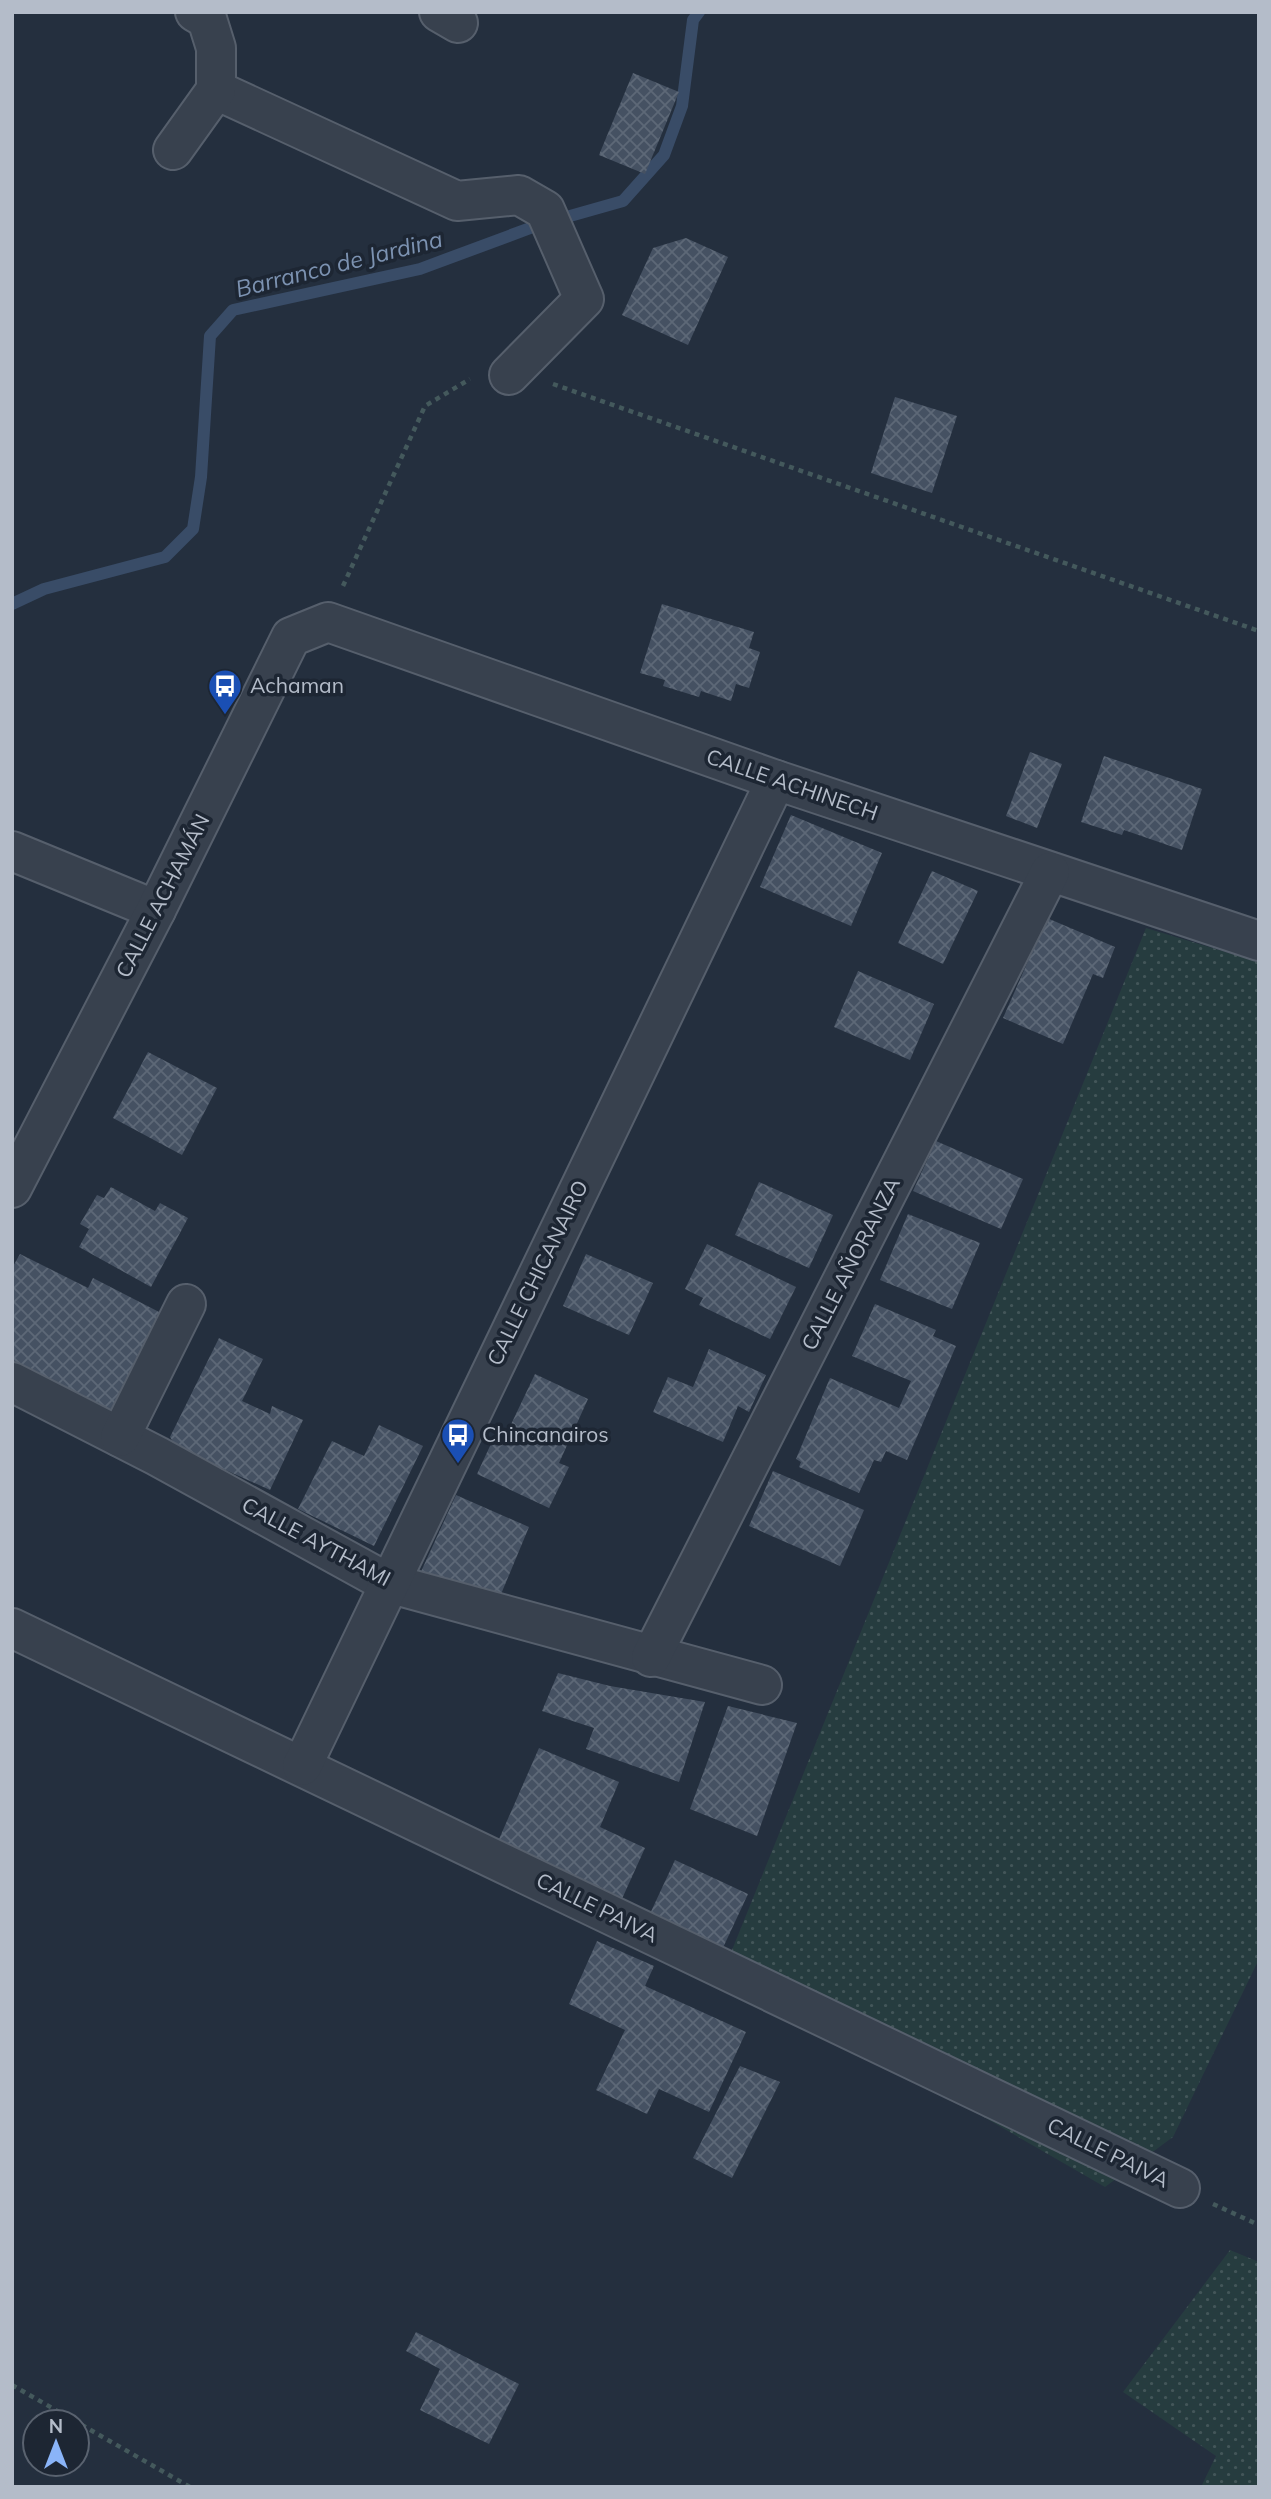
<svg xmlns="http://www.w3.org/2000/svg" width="1271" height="2499" viewBox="0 0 1271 2499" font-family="Mulish,sans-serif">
  <defs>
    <pattern id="grass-dots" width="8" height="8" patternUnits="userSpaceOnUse" patternTransform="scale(1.75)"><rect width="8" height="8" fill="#263c3f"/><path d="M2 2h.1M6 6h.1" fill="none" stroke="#435659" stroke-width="1.8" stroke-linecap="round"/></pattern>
    <pattern id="building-cross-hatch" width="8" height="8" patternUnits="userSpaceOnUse" patternTransform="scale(1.75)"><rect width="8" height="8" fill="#455162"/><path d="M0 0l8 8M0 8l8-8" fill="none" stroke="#5d6877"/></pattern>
  </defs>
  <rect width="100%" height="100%" fill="#242f3e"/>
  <g fill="url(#grass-dots)">
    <path d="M1146,928L1259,962V1959L1173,2137L1105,2187L968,2108L719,1982Z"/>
    <path d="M1230,2250L1259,2262V2487H1201L1216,2456L1123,2392Z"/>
  </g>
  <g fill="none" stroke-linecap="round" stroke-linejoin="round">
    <g stroke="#394c67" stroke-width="12">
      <path d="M563,218L623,201L664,155L682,106L693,20L699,12"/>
      <path d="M12,604L44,589L165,557L193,529L201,477L210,336L233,310L420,269L541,224"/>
    </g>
  </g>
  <g fill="url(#building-cross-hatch)">
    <path d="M633,73L679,92L645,174L599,155Z"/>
    <path d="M686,238L728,257L688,345L622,315L653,248Z"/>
    <path d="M895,397L957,416L932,493L871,473Z"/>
    <path d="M662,604L754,632L749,648L760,652L749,688L736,684L731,701L701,691L699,697L663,686L665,680L640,673Z"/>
    <path d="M1030,752L1062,764L1037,828L1006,816Z"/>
    <path d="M1104,756L1202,789L1182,850L1124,830L1122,835L1081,822Z"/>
    <path d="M791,815L882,853L851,926L760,887Z"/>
    <path d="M932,871L978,891L943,964L898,943Z"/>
    <path d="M1047,918L1115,947L1103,978L1093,974L1063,1044L1003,1018Z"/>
    <path d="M858,971L934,1004L910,1060L834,1027Z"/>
    <path d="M148,1052L217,1088L182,1155L113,1118Z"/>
    <path d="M936,1141L1023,1179L1001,1229L913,1191Z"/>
    <path d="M759,1182L833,1215L809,1268L735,1235Z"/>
    <path d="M111,1187L155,1211L160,1203L188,1218L151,1287L79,1247L89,1229L80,1224L97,1195L104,1198Z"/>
    <path d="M908,1214L980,1243L952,1309L880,1280Z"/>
    <path d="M707,1244L796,1287L770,1339L699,1305L703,1298L685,1289Z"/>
    <path d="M20,1254L88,1288L93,1278L163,1314L111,1415L12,1364V1268Z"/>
    <path d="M586,1254L653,1283L629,1335L563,1306Z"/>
    <path d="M875,1304L936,1330L933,1336L956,1346L907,1460L886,1451L881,1462L874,1460L859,1493L799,1467L801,1462L796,1459L830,1378L899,1408L911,1381L852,1356Z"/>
    <path d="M219,1338L263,1359L242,1401L270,1414L272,1406L303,1420L270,1490L177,1448L170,1437Z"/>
    <path d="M709,1349L766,1375L749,1412L738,1406L723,1442L653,1412L668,1377L693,1387Z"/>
    <path d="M535,1374L588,1399L559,1463L569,1467L549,1508L477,1474L496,1433L505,1437Z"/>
    <path d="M379,1425L423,1446L374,1546L298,1509L332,1441L364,1456Z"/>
    <path d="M773,1471L864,1510L840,1566L749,1526Z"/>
    <path d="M456,1495L529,1527L499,1599L419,1576Z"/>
    <path d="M558,1673L610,1686L705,1702L679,1782L586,1749L594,1728L542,1711Z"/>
    <path d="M728,1706L797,1723L757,1836L690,1809Z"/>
    <path d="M539,1748L619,1782L600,1827L645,1848L621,1901L496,1846Z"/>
    <path d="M675,1860L748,1894L721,1952L648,1918Z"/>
    <path d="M597,1941L654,1966L645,1986L746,2032L709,2112L659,2089L647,2114L596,2090L625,2030L569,2004Z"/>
    <path d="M740,2066L780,2082L732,2178L693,2158Z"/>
    <path d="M416,2332L519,2384L489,2444L420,2410L440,2369L406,2351Z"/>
  </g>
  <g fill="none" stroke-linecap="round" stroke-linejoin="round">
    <g stroke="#565f6c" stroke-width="42">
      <g id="minor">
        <path d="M439,12L458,23"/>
        <path d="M216,90L457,201L519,195L545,210L584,299L509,375"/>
        <path d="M173,150L216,90V48L207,19L195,12"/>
        <path d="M12,851L156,910"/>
        <path d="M12,1188L156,910L291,637L328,622L776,780L1259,941"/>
        <path d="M12,1382L157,1456L388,1583L762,1685"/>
        <path d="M120,1437L186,1304"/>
        <path d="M12,1628L1180,2188"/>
        <path d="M651,1657L1050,872"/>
        <path d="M302,1766L776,780"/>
      </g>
    </g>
    <g stroke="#44595c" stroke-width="4.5" stroke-dasharray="5 5" stroke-linecap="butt">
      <path d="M553,384L1259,631"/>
      <path d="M343,586L425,406L470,379"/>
      <path d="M1213,2204L1259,2225"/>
      <path d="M12,2385L190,2487"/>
    </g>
    <use href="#minor" stroke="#38414e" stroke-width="38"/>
  </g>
  <defs>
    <g id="bus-pin" transform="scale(1.75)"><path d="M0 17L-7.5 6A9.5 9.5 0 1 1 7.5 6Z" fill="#1a4fb4" stroke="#1d2633"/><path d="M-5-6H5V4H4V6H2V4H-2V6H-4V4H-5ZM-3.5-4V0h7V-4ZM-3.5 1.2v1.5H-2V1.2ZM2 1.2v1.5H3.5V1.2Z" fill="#fff"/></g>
  </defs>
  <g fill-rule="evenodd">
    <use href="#bus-pin" x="225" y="686"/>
    <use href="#bus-pin" x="458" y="1435"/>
  </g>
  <g text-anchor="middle" stroke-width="7" stroke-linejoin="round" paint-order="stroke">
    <g font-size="21" fill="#b4bcc9" stroke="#1d2633" text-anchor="start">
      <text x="250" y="693">Achaman</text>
      <text x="482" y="1442">Chincanairos</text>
    </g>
    <g font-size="21" fill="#b4bcc9" stroke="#1d2633">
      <text transform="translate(792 785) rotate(19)" y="7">CALLE ACHINECH</text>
      <text transform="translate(163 896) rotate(-63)" y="7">CALLE ACHAMÁN</text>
      <text transform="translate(851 1264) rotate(-63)" y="7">CALLE AÑORANZA</text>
      <text transform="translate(538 1273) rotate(-64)" y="7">CALLE CHICANAIRO</text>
      <text transform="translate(316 1542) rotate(28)" y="7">CALLE AYTHAMI</text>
      <text transform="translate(597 1908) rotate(26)" y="7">CALLE PAIVA</text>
      <text transform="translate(1108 2153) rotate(26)" y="7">CALLE PAIVA</text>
    </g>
    <g font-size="23" font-style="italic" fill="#7c92b1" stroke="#1d2633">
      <text transform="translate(339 264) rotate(-14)" y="8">Barranco de Jardina</text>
    </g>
  </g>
  <rect width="1271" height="2499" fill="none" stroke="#b4bcc9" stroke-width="28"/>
  <g transform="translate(56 2443)"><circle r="33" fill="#1d2633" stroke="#59626f" stroke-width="2"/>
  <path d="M0-5L12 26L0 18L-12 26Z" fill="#8ab4f8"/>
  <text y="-10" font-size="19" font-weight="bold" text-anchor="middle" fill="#b4bcc9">N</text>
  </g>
</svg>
